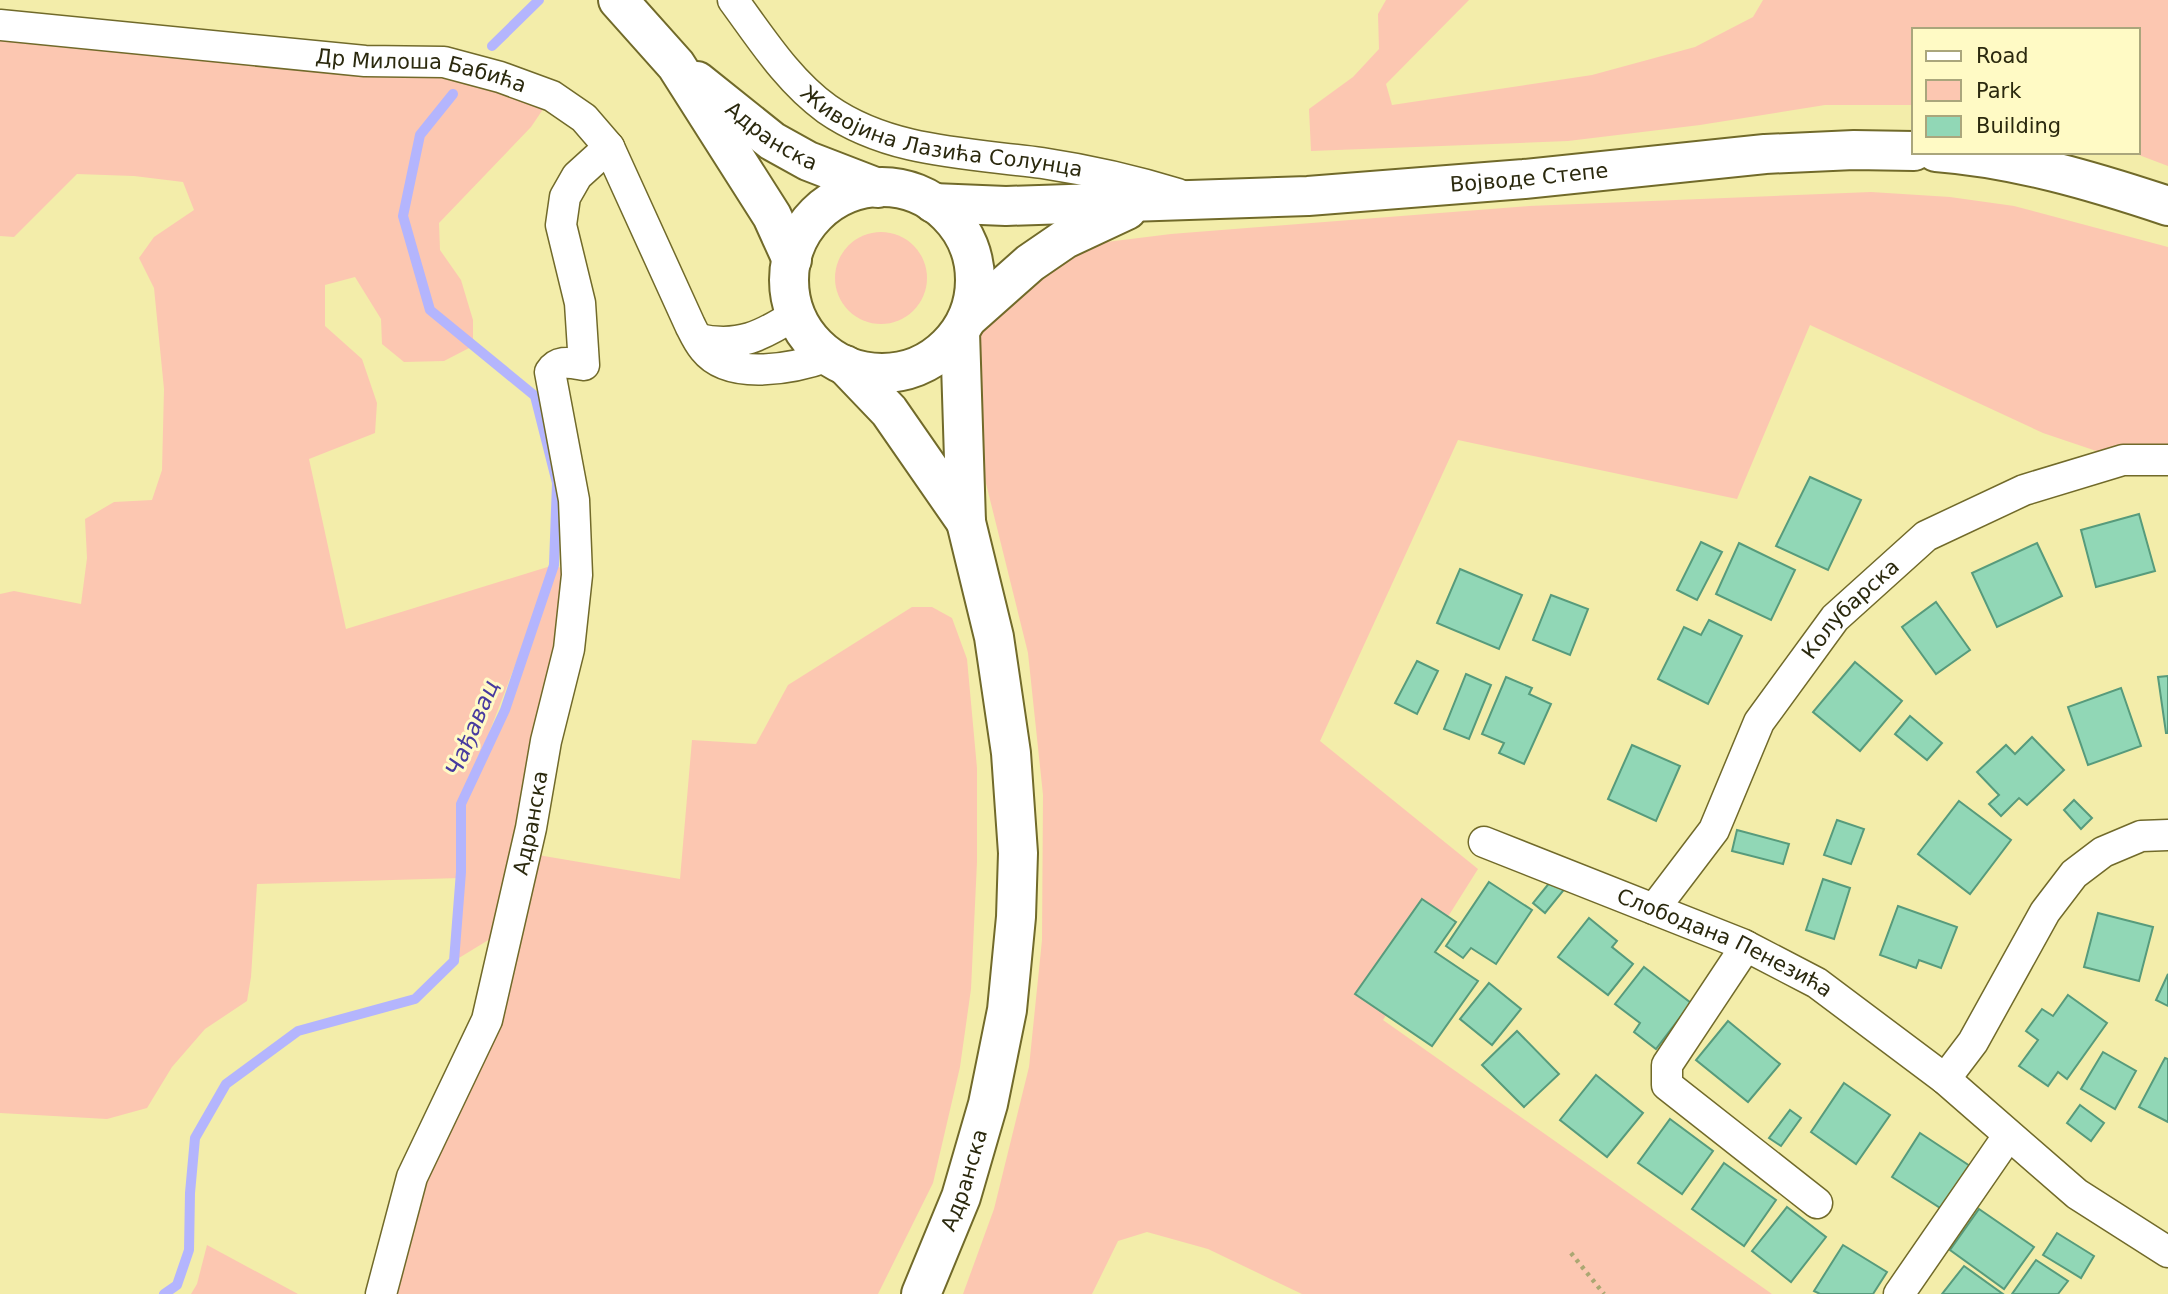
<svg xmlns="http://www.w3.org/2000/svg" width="2168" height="1294" viewBox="0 0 2168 1294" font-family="'DejaVu Sans',sans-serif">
  <rect width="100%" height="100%" fill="#f3edaa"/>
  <g fill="#fcc7b1" fill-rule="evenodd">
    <path d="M1386,0H1469L1386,84L1392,105L1592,75L1695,47L1753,17L1763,0H2168V166L2131,152H2138V30H1914V105H1825L1700,125L1568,141L1311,151L1309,109L1353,77L1379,49L1378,14Z"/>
    <path d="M0,25L365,61L552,96L531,127L439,223L440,250L461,280L473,320V346L444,361L404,362L382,344L381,319L355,277L325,285V326L362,359L377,403L375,433L309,459L346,629L554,565L577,575L526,853L680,879L692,740L756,744L788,685L912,607H932L952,618L967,659L977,768V862L971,989L960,1067L933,1183L878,1294H381L508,928L454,961L460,878L257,884L251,977L247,1001L205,1029L172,1067L147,1108L107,1119L0,1113V594L14,591L81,604L87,558L85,519L114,502L152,500L162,470L164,389L154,288L139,258L154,237L194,210L183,182L134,176L77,174L14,237L0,236ZM546,585L505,710L467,791V790Z"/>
    <path d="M1871,192L1950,197L2014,206L2168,247V460H2123L2043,433L1810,325L1737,499L1458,440L1320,741L1478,869L1383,1020L1772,1294H1302L1208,1249L1147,1232L1118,1241L1092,1294H963L994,1209L1029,1067L1042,940L1043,795L1028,653L976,443L974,334L1082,245L1171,234L1529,206Z"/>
    <circle cx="881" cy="278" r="46"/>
    <path d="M207,1245L298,1294H191L197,1284Z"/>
  </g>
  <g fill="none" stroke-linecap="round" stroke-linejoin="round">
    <g stroke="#b4b5fd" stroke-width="10">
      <path d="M492,46L539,0"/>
      <path d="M164,1294L177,1285L189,1250L190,1193L195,1138L226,1084L298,1031L415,999L454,961L461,872V804L505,710L554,565L557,483L535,396L430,310L403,216L420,135L453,94"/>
    </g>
  </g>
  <g fill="#91d7b6" stroke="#579b7c" stroke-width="2">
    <path d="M1810,477L1861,500L1828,570L1776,546Z"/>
    <path d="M2139,514L2155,571L2096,587L2081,530Z"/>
    <path d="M1701,542L1722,552L1697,600L1677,590Z"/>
    <path d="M1739,543L1795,570L1771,620L1716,594Z"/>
    <path d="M2037,543L2062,596L1997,627L1972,573Z"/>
    <path d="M1460,569L1522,595L1499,649L1437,623Z"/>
    <path d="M1551,595L1588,609L1570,655L1533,640Z"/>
    <path d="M1936,602L1970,650L1936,674L1902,627Z"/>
    <path d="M1709,620L1742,636L1708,704L1658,679L1684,627L1701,635Z"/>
    <path d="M1417,661L1438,671L1417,714L1395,703Z"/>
    <path d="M1855,662L1902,701L1860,751L1813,712Z"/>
    <path d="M1466,674L1491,685L1469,739L1444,729Z"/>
    <path d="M2168,676V733H2166L2158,677Z"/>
    <path d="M1506,677L1532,688L1529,694L1551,704L1524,764L1499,753L1504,743L1482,734Z"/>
    <path d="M2121,688L2141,746L2088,765L2068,707Z"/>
    <path d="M1910,716L1942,743L1927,760L1895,734Z"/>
    <path d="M2032,737L2064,770L2027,805L2019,798L2001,816L1989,804L1999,795L1977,772L2006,745L2015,754Z"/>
    <path d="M1632,745L1680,766L1656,821L1608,799Z"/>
    <path d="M2074,800L2092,818L2081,829L2064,810Z"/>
    <path d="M1959,801L2011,840L1970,894L1918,854Z"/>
    <path d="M1837,820L1864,829L1851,864L1824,855Z"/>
    <path d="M1737,830L1789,844L1783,864L1732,851Z"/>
    <path d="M1555,876L1567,886L1545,913L1533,903Z"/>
    <path d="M1823,879L1850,888L1834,939L1806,930Z"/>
    <path d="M1489,882L1532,910L1496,964L1471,948L1463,958L1446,946Z"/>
    <path d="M1422,899L1456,922L1435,952L1478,981L1432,1046L1355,994Z"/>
    <path d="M1898,906L1957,927L1941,968L1919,960L1916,968L1880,955Z"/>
    <path d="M2098,913L2153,927L2139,981L2084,967Z"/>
    <path d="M1589,918L1617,941L1612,947L1633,964L1608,995L1558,957Z"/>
    <path d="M1644,967L1691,1003L1656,1049L1634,1032L1640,1023L1615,1004Z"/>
    <path d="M2168,974V1006L2156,1000Z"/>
    <path d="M1489,983L1521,1009L1492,1045L1460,1019Z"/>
    <path d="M2068,995L2107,1023L2067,1079L2058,1072L2048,1086L2019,1066L2038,1040L2026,1031L2042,1009L2053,1016Z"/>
    <path d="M1728,1021L1780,1064L1748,1102L1696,1060Z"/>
    <path d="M1517,1031L1559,1074L1524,1107L1482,1065Z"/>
    <path d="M2103,1052L2136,1071L2115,1109L2081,1089Z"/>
    <path d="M2165,1058L2168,1059V1122L2139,1107Z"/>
    <path d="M1596,1075L1643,1113L1607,1157L1560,1120Z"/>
    <path d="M1844,1083L1890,1115L1856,1164L1811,1132Z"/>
    <path d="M2080,1105L2104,1123L2091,1141L2067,1123Z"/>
    <path d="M1790,1110L1801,1118L1781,1146L1769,1138Z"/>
    <path d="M1670,1119L1713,1151L1682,1194L1638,1163Z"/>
    <path d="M1920,1133L1973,1168L1945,1211L1892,1177Z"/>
    <path d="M1724,1163L1776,1200L1744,1246L1692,1209Z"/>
    <path d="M1787,1207L1826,1237L1791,1282L1752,1251Z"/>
    <path d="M1979,1209L2034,1247L2004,1289L1950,1250Z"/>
    <path d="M2057,1233L2094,1256L2081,1278L2043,1255Z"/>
    <path d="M1843,1245L1887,1272L1873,1294H1820L1814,1291Z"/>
    <path d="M2036,1260L2068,1281L2058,1294H2012Z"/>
    <path d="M1964,1266L2003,1294H1942Z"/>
  </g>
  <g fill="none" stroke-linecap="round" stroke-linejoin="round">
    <g stroke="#716a2a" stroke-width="33">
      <g id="street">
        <path id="s1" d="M733,0C761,38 788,81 827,109C890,153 969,153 1042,163C1088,170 1133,180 1178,194"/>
        <path id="s2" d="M0,25L365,61L444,62L500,77L552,96L584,118L609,147L690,325C694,333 698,342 704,349C730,382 796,368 829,356"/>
        <path d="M698,339C739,348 762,336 796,314"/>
        <path id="s3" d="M1484,842L1742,944L1817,983L1945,1079L2077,1194L2168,1252"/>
        <path id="s4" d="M1654,909L1714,830L1759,722L1835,618L1926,536L2024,490L2123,460H2168"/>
        <path d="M1746,946L1667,1065V1085L1817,1203"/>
        <path d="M1945,1079L1973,1042L2045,912L2074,874L2103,852L2141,836L2168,835"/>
        <path id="s5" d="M381,1294L412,1177L487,1020L531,828L546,741L569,649L577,575L574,500L550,372C558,359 571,363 584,365L580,303L561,225L565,197L577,176L609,147"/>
        <path d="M1899,1294L2008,1136"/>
      </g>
    </g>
    <g stroke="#716a2a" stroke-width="42">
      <g id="secondary">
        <path d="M1936,152C2015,158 2093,181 2168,206"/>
        <path id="s6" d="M933,203L1006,206L1308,196L1524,179L1765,154L1854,150L1914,151"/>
        <path d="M968,318L1030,263L1065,239L1127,210"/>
      </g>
    </g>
    <g stroke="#716a2a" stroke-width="42">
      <g id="primary">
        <path d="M618,0L676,65L772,216L792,260"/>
        <path id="s7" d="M697,81L772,141L808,161L878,188"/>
        <circle cx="882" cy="280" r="93"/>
        <path d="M845,365L889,411L966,522"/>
        <path id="s8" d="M921,1294L961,1197L988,1104L1007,1010L1016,917L1018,853L1011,753L994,637L966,522L960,332"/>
      </g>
    </g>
    <path stroke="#aba772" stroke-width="4.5" stroke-dasharray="3.5 5" stroke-linecap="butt" d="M1571,1253L1604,1294"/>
    <use href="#street" stroke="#fff" stroke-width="30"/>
    <use href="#secondary" stroke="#fff" stroke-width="38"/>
    <use href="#primary" stroke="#fff" stroke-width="38"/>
  </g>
  <g text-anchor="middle" stroke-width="6" stroke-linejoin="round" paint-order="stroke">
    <g font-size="21" fill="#2b290e" stroke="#fffac5">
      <text dy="7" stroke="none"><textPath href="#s2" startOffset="424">Др Милоша Бабића</textPath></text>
      <text dy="7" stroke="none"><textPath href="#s1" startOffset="262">Живојина Лазића Солунца</textPath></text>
      <text dy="7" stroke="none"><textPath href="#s7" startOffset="93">Адранска</textPath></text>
      <text dy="7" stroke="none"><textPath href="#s6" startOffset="597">Војводе Степе</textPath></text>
      <text dy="7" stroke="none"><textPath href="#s4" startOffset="362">Колубарска</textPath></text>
      <text dy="7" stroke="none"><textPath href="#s5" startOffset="497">Адранска</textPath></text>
      <text dy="7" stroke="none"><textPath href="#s3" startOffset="261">Слободана Пенезића</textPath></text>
      <text dy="7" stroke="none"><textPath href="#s8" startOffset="122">Адранска</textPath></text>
    </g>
    <g font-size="23" font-style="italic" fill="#473a9f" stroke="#fffac5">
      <text transform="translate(472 728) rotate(-67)" y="8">Чађавац</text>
    </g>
  </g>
  <rect x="1912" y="28" width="228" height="126" fill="#fffac5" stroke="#aaa67c" stroke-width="2"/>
  <rect x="1926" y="51" width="35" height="10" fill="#ffffff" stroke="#aaa67c" stroke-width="2"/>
  <text x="1976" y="63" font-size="21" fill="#2b290e">Road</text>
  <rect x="1926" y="80" width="35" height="21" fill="#fcc7b1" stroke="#aaa67c" stroke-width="2"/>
  <text x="1976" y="98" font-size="21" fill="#2b290e">Park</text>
  <rect x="1926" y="116" width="35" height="21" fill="#91d7b6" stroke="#aaa67c" stroke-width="2"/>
  <text x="1976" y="133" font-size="21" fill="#2b290e">Building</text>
</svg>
